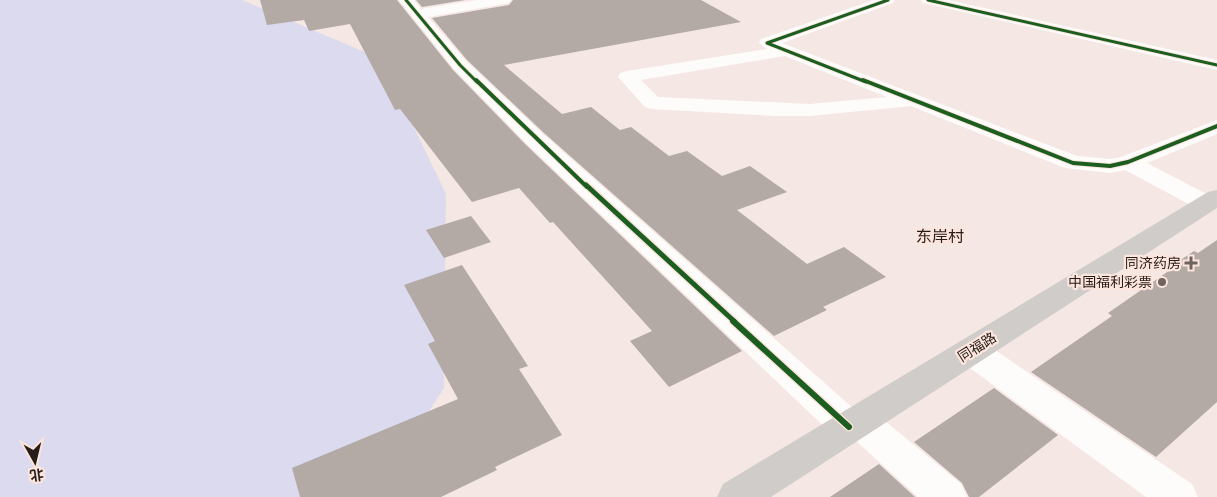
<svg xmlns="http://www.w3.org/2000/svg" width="1217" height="497" viewBox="0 0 1217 497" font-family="'Noto Serif','Noto Sans SC',serif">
  <rect width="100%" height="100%" fill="#f5e8e4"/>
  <path fill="#dbdaef" d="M0,0H242L381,59L446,194L444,388L373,497H0Z"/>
  <g fill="#b3a9a5">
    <path d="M260,0H397L453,70L526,145L742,351L669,387L630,341L652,331L553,222L550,223L519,188L472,202L400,109L395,110L350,24L309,31L304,20L267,25Z"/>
    <path d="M416,0H465L422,7Z"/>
    <path d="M513,0H701L741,22L504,65L562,114L591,107L620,130L631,127L669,156L687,151L722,176L750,166L787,192L737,210L807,264L844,247L886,277L823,307L827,310L774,336L544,133L467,60L432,18L509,5Z"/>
    <path d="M471,216L491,242L444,258L426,230Z"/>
    <path d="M1217,240V402L1156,457L1031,372L1112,316L1108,313L1173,268L1170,267L1194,251L1198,253Z"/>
    <path d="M462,265L528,366L519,369L562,435L495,467L497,470L441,497H300L292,468L458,399L428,344L435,341L404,285Z"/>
    <path d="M994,388L1058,435L979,497H969L962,483L914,442Z"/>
    <path d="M879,464L915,497H830Z"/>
  </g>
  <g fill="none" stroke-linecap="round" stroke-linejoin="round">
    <g fill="#fefcfb" fill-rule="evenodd">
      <path d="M399,0H414L421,9L477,0H511L509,3L504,4L428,17L466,61L543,134L854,409L860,407L873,411L961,484L967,497H918L855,440L849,442L836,438L527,144L454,69Z"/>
      <path d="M874,0H895L893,3L782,43L1077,156L1110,159L1121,157L1217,120V134L1147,163L1216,199L1217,208L1207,212L1198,209L1125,170L1110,173L1065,168L911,106L810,116H776L652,109L645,107L618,77L620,73L627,71L767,49L759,43L761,39ZM785,56L887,97L810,104L658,97L641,80Z"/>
      <path d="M921,0H948L1217,60V70L928,4L923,3Z"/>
      <path d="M971,339L983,342L1192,484L1198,497H1146L959,360L955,351L959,342Z"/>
    </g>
    <path fill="#d0ccc9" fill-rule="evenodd" d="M1217,190V208L771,497H717L723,484L1208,192Z"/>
    <g stroke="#fce5dd" stroke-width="5">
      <g id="cycleway-far3">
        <path d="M406,0L460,65L477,82"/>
        <path d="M928,0L1217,65"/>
        <path d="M866,82L767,43L888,0"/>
      </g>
    </g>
    <g stroke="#fce5dd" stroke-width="6">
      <g id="cycleway-far2">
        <path d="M476,80L587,187"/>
        <path d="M863,80L1073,163L1110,166L1128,162L1217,126"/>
      </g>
    </g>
    <g stroke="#fce5dd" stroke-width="8">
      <path id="cycleway-far1" d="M586,185L735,322"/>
    </g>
    <g stroke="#fce5dd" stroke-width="9">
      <path id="cycleway" d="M733,321L849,427"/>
    </g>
    <use href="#cycleway-far3" stroke="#1b5e20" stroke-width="3"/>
    <use href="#cycleway-far2" stroke="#1b5e20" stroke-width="4"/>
    <use href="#cycleway-far1" stroke="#1b5e20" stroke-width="5"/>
    <use href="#cycleway" stroke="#1b5e20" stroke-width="6"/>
  </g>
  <g fill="#6e635f" stroke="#fce5dd" stroke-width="2">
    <path d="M1188.5 255.5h5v5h5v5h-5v5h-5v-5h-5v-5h5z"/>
    <circle cx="1162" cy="282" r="5"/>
  </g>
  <g text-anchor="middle" stroke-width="4.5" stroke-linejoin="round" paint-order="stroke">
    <g font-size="14" fill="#261c18" stroke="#fce5dd" text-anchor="end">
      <text x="1181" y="268">同济药房</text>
      <text x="1152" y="287">中国福利彩票</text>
    </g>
    <g font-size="14" fill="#261c18" stroke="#fce5dd">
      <text transform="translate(977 347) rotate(-32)" y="5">同福路</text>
    </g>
    <g font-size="16" fill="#261c18" stroke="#fce5dd">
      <text x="940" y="242">东岸村</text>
    </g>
  </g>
  <g transform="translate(35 462) rotate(172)" stroke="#fce5dd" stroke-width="4" paint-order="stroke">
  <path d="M0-4L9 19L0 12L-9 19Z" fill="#261c18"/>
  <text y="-8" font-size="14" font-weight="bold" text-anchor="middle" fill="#261c18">北</text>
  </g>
</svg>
